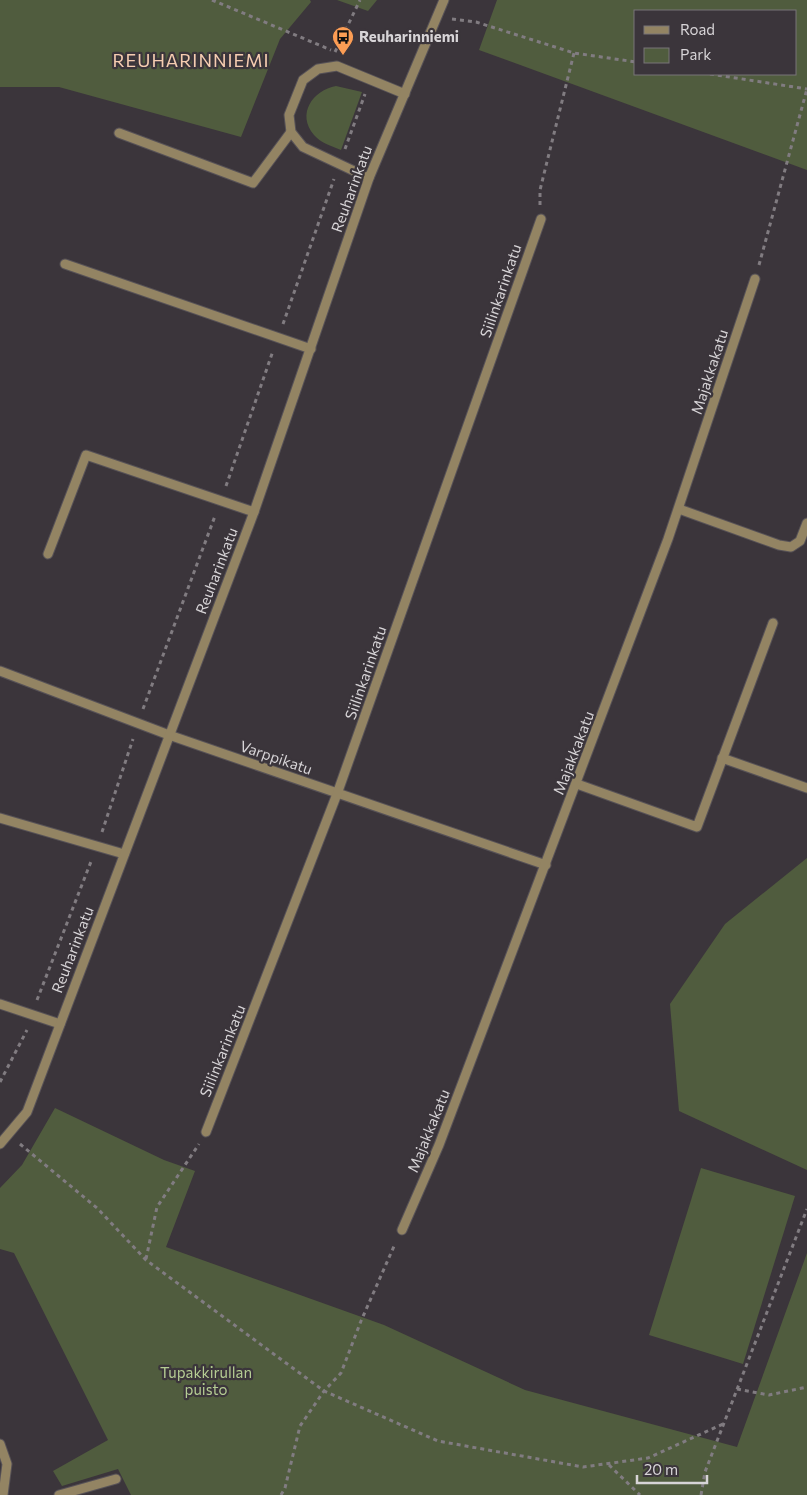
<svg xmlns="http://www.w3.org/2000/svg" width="807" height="1495" viewBox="0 0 807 1495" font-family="Commissioner,sans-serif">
  <rect width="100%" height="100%" fill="#3b353b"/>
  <g fill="#505c3e" fill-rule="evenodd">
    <path d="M0,0H310L311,2L280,39L241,137L59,87H0Z"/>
    <path d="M337,0H377L368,11Z"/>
    <path d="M497,0H807V170L479,50ZM636,11H796V74H636Z"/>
    <path d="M336,86L362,92L341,150C331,146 321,143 314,135C296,114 313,90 336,86Z"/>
    <path d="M807,858V1170L679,1111L670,1004L725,924Z"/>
    <path d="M55,1108L164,1160L195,1171L166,1247L384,1325L525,1390L737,1447L807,1253V1495H131L118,1469L62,1486L53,1471L108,1440L14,1253L0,1249V1188L22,1165Z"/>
    <path d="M701,1168L795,1196L743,1364L649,1335Z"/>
  </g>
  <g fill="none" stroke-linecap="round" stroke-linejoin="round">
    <g stroke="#575257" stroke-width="11">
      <g id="minor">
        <path d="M119,133L253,183L291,132"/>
        <path d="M369,178L303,147L291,132L289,115L303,80L318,69L337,66L405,94"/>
        <path d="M65,264L311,349"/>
        <path d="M679,509L779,545L791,547L800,541L807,523"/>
        <path d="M48,554L86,455L254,512"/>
        <path d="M0,671L169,735L546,865"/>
        <path d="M722,758L807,788"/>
        <path d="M577,784L697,827L773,623"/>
        <path d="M0,818L124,854"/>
        <path d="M0,1004L60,1024"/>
        <path d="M206,1132L337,794L541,219"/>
        <path d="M0,1144L27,1112L254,512L369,178L444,0"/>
        <path d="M402,1230L439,1145L668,539L755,279"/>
        <path d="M0,1444L7,1464L3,1495"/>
        <path d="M59,1495L116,1479"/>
      </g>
    </g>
    <g stroke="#817c81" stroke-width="3" stroke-dasharray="4 4" stroke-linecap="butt">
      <path d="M212,0L331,50"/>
      <path d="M452,19L476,22L574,53L636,62"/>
      <path d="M335,52L360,0"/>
      <path d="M710,74L807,89"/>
      <path d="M345,149L365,94"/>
      <path d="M540,205V190L574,53"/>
      <path d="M759,265L807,89"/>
      <path d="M283,324L334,179"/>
      <path d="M226,486L273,351"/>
      <path d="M143,709L215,516"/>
      <path d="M102,832L133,739"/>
      <path d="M37,1000L92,859"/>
      <path d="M0,1082L27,1030"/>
      <path d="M20,1144L97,1208L146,1260L324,1391L438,1441L583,1467L648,1458L723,1424"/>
      <path d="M146,1259L157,1207L199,1144"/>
      <path d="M737,1389L769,1395L807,1387"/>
      <path d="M609,1465L640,1495"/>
      <path d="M281,1495L285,1488L300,1426L324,1391L341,1373L361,1321L395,1244"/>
      <path d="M701,1495L705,1472L807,1209"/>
    </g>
    <use href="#minor" stroke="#938463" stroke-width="9"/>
  </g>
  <defs>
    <g id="bus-pin" transform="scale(1.125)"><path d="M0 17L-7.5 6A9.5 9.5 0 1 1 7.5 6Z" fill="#fc9d54" stroke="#3b353b"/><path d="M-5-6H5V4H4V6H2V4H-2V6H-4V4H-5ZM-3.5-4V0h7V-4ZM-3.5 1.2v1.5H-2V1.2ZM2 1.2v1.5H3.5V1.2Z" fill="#111"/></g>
  </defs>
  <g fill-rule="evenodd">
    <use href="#bus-pin" x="343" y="37"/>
  </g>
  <g text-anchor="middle" stroke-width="4.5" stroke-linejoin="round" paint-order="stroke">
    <g font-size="15" font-weight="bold" fill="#d7d4d7" stroke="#3b353b" text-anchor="start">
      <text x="359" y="42">Reuharinniemi</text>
    </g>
    <g font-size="15" fill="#d7d4d7" stroke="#3b353b">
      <text transform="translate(352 189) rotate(-70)" y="5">Reuharinkatu</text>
      <text transform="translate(501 291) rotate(-71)" y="5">Siilinkarinkatu</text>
      <text transform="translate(710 372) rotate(-72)" y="5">Majakkakatu</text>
      <text transform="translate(217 571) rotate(-69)" y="5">Reuharinkatu</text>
      <text transform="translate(366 673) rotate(-71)" y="5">Siilinkarinkatu</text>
      <text transform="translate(574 753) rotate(-69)" y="5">Majakkakatu</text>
      <text transform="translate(276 758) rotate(19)" y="5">Varppikatu</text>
      <text transform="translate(73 950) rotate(-69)" y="5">Reuharinkatu</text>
      <text transform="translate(223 1051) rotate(-68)" y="5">Siilinkarinkatu</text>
      <text transform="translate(429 1131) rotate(-68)" y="5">Majakkakatu</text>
    </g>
    <g font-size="15" fill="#b5cd93" stroke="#3b353b">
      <text x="206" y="1378">Tupakkirullan<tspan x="206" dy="17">puisto</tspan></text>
    </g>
    <g font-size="18" letter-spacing="1" fill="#f6cdb1" stroke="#3b353b">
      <text x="191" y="67">REUHARINNIEMI</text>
    </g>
  </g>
  <rect x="634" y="10" width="162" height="65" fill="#3b353b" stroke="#797579"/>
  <rect x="644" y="26" width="25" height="8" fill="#938463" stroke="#797579"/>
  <text x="680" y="35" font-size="15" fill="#d7d4d7">Road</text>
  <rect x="644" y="48" width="25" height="15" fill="#505c3e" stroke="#797579"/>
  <text x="680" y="60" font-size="15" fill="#d7d4d7">Park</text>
  <path d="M637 1475v8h70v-8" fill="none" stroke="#d7d4d7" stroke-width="2.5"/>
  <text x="644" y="1475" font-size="15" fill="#d7d4d7" stroke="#3b353b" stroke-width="4" paint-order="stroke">20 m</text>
</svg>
